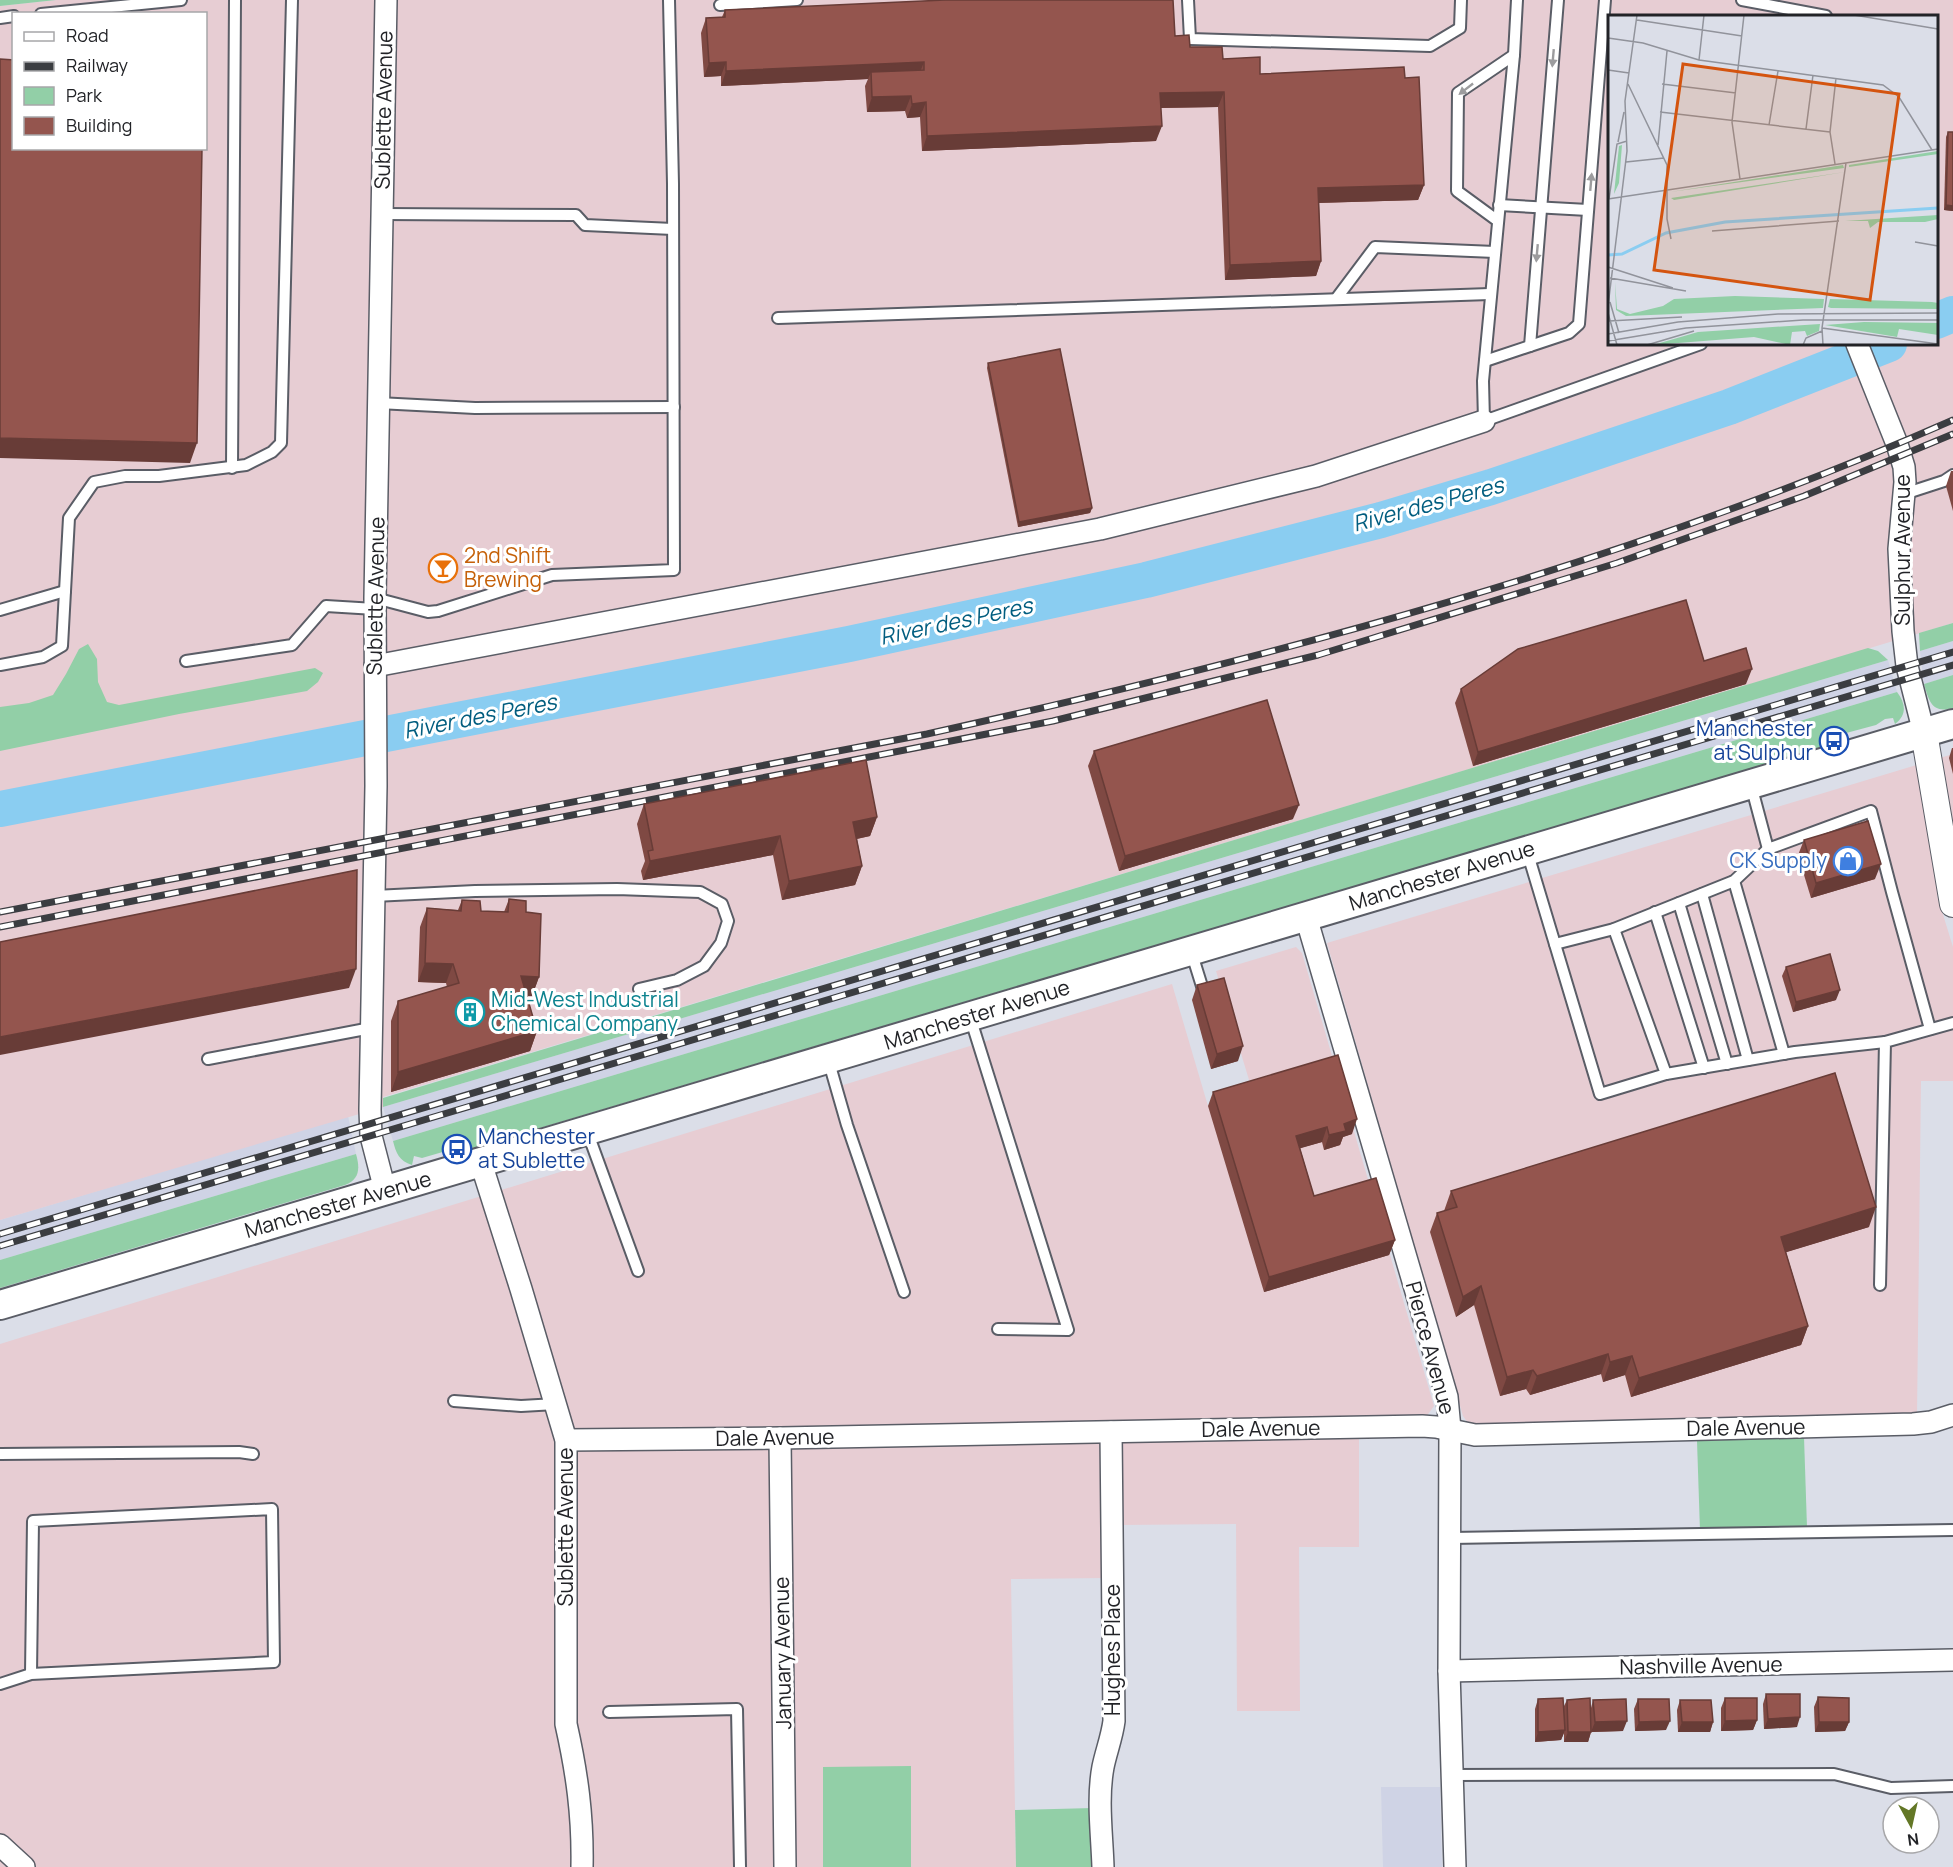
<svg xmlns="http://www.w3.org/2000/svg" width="1953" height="1867" viewBox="0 0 1953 1867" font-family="Manrope,sans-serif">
  <rect width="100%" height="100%" fill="#dbdee8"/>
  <g fill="#cfd3e5">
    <path d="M1953,641V675L1924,684L1920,651Z"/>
    <path d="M1888,660L1897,692L393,1141L383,1107Z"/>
    <path d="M348,1116L356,1154L0,1260V1220Z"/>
    <path d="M1381,1787H1440L1442,1867H1383Z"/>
  </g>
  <g fill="#e7cdd3" fill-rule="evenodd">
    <path d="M56,0H1953V623L383,1097V1107L0,1220V6ZM14,14H206V148H14ZM1610,16H1936V344H1610Z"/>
    <path d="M1953,754V890L1937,895L1953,947V1081H1921L1917,1415L1474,1425L1468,1423L1463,1416L1327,943Z"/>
    <path d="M1296,947L1302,953L1434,1406L1426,1417L1103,1426L1104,1578L1011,1579L1016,1867H0V1344L1172,984L1208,1106L1253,1093L1216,971Z"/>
    <path d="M1359,1436V1547H1299L1300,1711H1237L1236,1524L1118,1525L1120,1438Z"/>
  </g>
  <g fill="#92cfa7">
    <path d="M0,0H56L0,6Z"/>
    <path d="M1953,623V641L1920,651L1919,633Z"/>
    <path d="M88,644L97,659L98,682L107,702L119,705L315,668L323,673L318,682L307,691L179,714L0,751V707L29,703L53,695L66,674L79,649Z"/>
    <path d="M1868,648L1878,651L1888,660L383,1107V1098Z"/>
    <path d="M1953,675V708C1932,714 1929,701 1924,684Z"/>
    <path d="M1897,692C1906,704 1907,715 1895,724L1893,718L1885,719L1876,725L1835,736L1837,743L459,1152L456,1145L452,1146L453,1149L422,1158L414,1156L412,1165C399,1161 396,1153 393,1141Z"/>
    <path d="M356,1154C360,1168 360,1179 345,1185L0,1288V1260Z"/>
    <path d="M1804,1437L1807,1527L1700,1531L1697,1441Z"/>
    <path d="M911,1766V1867H823V1767Z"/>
    <path d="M1093,1808L1094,1867H1016L1015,1810Z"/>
  </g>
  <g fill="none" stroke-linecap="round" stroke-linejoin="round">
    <g stroke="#8acdf1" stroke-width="36">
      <path d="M1936,321L1953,314"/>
      <path d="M0,809L849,644L1146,580L1381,520L1491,487L1729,407L1889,344"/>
    </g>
    <g stroke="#5a5d66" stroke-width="14">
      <g id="service">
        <path d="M1188,0L1190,39L1430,46L1460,28L1461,0"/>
        <path d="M1517,0L1514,55L1483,381L1484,421L1701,344"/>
        <path d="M1742,0L1826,16"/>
        <path d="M720,5L797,0"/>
        <path d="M41,14L181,0"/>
        <path d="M0,18L14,16"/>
        <path d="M1499,205L1588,210"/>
        <path d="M382,214L576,215L585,225L673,229"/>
        <path d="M1498,221L1457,191L1458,93L1514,55"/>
        <path d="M1336,299L1375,247L1495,252"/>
        <path d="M778,318L1490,294"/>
        <path d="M1530,346L1558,0"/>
        <path d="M1485,361L1569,333L1579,324L1605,0"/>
        <path d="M378,403L475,408L674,407"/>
        <path d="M232,468L235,0"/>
        <path d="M1904,494L1944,481L1953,475"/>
        <path d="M375,598L428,612L438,611L552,575L674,570L673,184L669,0"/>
        <path d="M0,610L65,591"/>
        <path d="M186,661L292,645L326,606L375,609"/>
        <path d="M0,665L43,657L62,646L69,518L94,482L125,476H159L246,465L272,452L281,443L292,0"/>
        <path d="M1751,785L1768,849L1871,811L1892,892L1930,1029"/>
        <path d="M1527,851L1600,1094L1666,1074L1614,929"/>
        <path d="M1734,881L1784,1054"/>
        <path d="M1702,894L1748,1060"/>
        <path d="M374,896L475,891L617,889L700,892L722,904L728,921L721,943L704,966L677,980L639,989"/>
        <path d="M1679,903L1727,1064"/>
        <path d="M1655,912L1704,1068"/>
        <path d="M1555,944L1614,929L1734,881L1768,849"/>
        <path d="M1191,951L1205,996"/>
        <path d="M970,1017L1068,1330L998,1329"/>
        <path d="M208,1059L371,1028"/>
        <path d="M828,1059L847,1125L904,1292"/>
        <path d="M1666,1074L1795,1052L1885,1042"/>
        <path d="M587,1131L638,1271"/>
        <path d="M1880,1285L1885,1042L1953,1023"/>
        <path d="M454,1401L521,1406L556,1404"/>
        <path d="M0,1454L239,1452L253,1454"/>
        <path d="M1451,1538L1953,1530"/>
        <path d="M0,1684L31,1674L274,1662L272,1509L33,1521L31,1674"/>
        <path d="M609,1712L737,1709L740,1867"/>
        <path d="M1452,1775L1834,1774L1891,1788L1953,1786"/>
      </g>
    </g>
    <g stroke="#5a5d66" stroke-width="24">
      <g id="minor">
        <path d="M1857,344L1897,444L1904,467L1905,482L1899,549L1903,631L1907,666L1924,733"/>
        <path d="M375,666L1100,529L1316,476L1484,421"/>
        <path d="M1306,917L1447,1397L1450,1429L1449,1671L1455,1867"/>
        <path d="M481,1163L521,1289L566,1440V1724C577,1773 583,1816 582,1867"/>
        <path d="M385,1190L371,1136L370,1110L376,786L375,598L386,0"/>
        <path d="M780,1438L785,1867"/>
        <path d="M566,1440L780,1438L1422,1426L1436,1427L1475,1435L1913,1424L1931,1422L1953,1415"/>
        <path d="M1449,1671L1953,1660"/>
        <path d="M0,1845L24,1867"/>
        <path d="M1103,1867C1102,1835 1097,1799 1103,1767C1106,1752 1112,1737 1114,1721L1111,1432"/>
      </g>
    </g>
    <g stroke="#5a5d66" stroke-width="28">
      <path id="tertiary" d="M1924,733L1953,904"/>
    </g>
    <g stroke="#5a5d66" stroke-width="32">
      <path id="secondary" d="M0,1305L1953,724"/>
    </g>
    <use href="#service" stroke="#fff" stroke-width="10"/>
    <use href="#minor" stroke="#fff" stroke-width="21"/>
    <use href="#tertiary" stroke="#fff" stroke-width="26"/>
    <use href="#secondary" stroke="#fff" stroke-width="28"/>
    <g stroke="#3b3d41" stroke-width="7">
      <g id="rail">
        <path d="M0,912L927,734C1275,657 1626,564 1953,420"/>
        <path d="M0,927L1053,721L1318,655L1617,563L1804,496L1953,434"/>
        <path d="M0,1234L1953,652"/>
        <path d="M0,1246L1953,665"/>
      </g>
    </g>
    <use href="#rail" stroke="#fff" stroke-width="4.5" stroke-dasharray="14" stroke-linecap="butt"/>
  </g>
  <g fill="#7f4943">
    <path d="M725,10L1175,36L1190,47L1223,59L1260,74L1405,78L1424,185L1418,200L1319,203L1321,261L1316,276L1225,280L1218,107L1161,108L1156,141L922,151L920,117L907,118L905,111L867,112L865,86L868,79L721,86V76L704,77L701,33L706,18L722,17Z"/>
    <path d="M1948,132L1953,211L1944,210L1946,137Z"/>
    <path d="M988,363L1092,508L1090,513L1018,527L987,368Z"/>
    <path d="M1951,471H1953V511L1946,486Z"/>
    <path d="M1704,661L1746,684L1473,766L1455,703L1461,689Z"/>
    <path d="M1952,748H1953V774L1949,758Z"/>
    <path d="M1094,751L1293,819L1119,871L1088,766Z"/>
    <path d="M644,804L877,817L870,836L857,839L862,866L855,885L782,900L773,855L643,880L641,871L645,861L637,824Z"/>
    <path d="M1804,840L1875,879L1811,898L1798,855Z"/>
    <path d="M509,899L526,912L539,977L532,996H527L537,1031L530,1051L391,1092V1021L398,1001L447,987L446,983L418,982L420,927L427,908L458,910L462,900L481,911L504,912Z"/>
    <path d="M1786,967L1836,1000L1793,1012L1782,976Z"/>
    <path d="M1197,985L1238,1061L1211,1069L1192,1000Z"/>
    <path d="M1213,1092L1352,1134L1343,1137L1340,1145L1324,1150L1322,1142L1300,1148L1314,1196L1395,1240L1389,1255L1264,1292L1208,1106Z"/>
    <path d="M1451,1191L1869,1227L1786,1252L1808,1326L1801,1345L1631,1397L1625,1375L1603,1382L1601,1374L1530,1395L1526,1389L1500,1396L1474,1305L1456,1317L1430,1232L1437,1213L1444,1211Z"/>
    <path d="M1766,1694L1797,1727L1764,1729L1763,1704Z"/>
    <path d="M1818,1697L1849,1722L1845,1731L1815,1732L1814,1707Z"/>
    <path d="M1725,1698L1757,1720L1753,1730L1721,1731V1708Z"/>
    <path d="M1538,1699L1563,1708L1567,1700L1591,1708L1593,1700L1623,1731L1591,1732L1588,1742H1564V1733L1561,1740L1535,1742V1709Z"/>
    <path d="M1638,1699L1666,1730L1635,1731L1634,1709Z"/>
    <path d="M1680,1700L1713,1722L1710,1732H1678L1677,1710Z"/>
  </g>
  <g fill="#683c37">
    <path d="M726,62L721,76L704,77L709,63Z"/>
    <path d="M924,62L918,77L871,72L868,79L721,86L726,71Z"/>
    <path d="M1224,92L1218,107L1155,108L1160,93Z"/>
    <path d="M911,96L905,111L867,112L872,97Z"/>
    <path d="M926,102L920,117L907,118L912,104Z"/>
    <path d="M1162,126L1156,141L922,151L927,136Z"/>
    <path d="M1424,185L1418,200L1313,203L1318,188Z"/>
    <path d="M1946,205L1953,206V211L1944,210Z"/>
    <path d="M1321,261L1316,276L1225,280L1230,265Z"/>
    <path d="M0,438L197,443L190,463L0,458Z"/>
    <path d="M1092,508L1090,513L1018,527L1019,522Z"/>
    <path d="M1752,669L1746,684L1473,766L1478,752Z"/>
    <path d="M1299,805L1293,819L1119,871L1125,856Z"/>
    <path d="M877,817L870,836L846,841L853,822Z"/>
    <path d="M780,836L773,855L643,880L650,861Z"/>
    <path d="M1881,864L1875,879L1811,898L1816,883Z"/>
    <path d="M862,866L855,885L782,900L789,881Z"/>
    <path d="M425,963L453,964L446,983L418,982Z"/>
    <path d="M356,969L349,988L0,1055V1037Z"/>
    <path d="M521,976L539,977L532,996H514Z"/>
    <path d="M1840,990L1836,1000L1793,1012L1796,1002Z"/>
    <path d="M537,1031L530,1051L391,1092L398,1072Z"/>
    <path d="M1243,1046L1238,1061L1211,1069L1217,1054Z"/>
    <path d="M1357,1119L1352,1134L1343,1137L1340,1145L1324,1150L1329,1135L1344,1124Z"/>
    <path d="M1327,1127L1322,1142L1291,1151L1296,1136Z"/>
    <path d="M1876,1207L1869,1227L1774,1256L1781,1237Z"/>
    <path d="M1395,1240L1389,1255L1264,1292L1269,1277Z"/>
    <path d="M1481,1286L1474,1305L1456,1317L1463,1297Z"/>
    <path d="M1808,1326L1801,1345L1631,1397L1639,1378Z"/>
    <path d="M1608,1354L1601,1374L1530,1395L1537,1376Z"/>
    <path d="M1632,1356L1625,1375L1603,1382L1610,1362Z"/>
    <path d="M1533,1370L1526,1389L1500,1396L1507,1377Z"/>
    <path d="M1800,1717L1797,1727L1764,1729L1768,1719Z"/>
    <path d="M1757,1720L1753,1730L1721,1731L1725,1721Z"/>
    <path d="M1627,1721L1623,1731L1591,1732L1595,1722Z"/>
    <path d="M1670,1721L1666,1730L1635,1731L1639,1722Z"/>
    <path d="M1682,1722H1713L1710,1732H1678Z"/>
    <path d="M1819,1722H1849L1845,1731L1815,1732Z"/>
    <path d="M1565,1730L1561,1740L1535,1742L1538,1732Z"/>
    <path d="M1568,1732H1591L1588,1742H1564Z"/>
  </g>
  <g fill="#94554e" stroke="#683c37" stroke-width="1.5">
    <path d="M945,0H1173L1175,36L1189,35L1190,47H1222L1223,59L1260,57V74L1404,67L1405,78L1419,77L1424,185L1318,188L1321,261L1230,265L1224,92L1160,93L1162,126L927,136L926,102L912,104L911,96L872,97L871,72L924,70V62L726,71V62L709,63L706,18L725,17V10Z"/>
    <path d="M0,59L14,60V148H202L197,443L0,438Z"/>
    <path d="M1948,132H1953V206L1946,205Z"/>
    <path d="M1060,349L1092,508L1019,522L988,363Z"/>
    <path d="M1686,600L1704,661L1746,648L1752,669L1478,752L1461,689L1518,649Z"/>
    <path d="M1267,700L1299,805L1125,856L1094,751Z"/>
    <path d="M866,760L877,817L853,822L862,866L789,881L780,836L650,861L648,851L653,850L644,804Z"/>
    <path d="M1868,821L1881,864L1816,883L1804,840Z"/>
    <path d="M357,870L356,969L0,1037V942Z"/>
    <path d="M509,899L526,901V912L541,914L539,977L521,976L537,1031L398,1072V1001L459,983L453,964L425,963L427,908L461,911L462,900L480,901L481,911L508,912Z"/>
    <path d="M1830,954L1840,990L1796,1002L1786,967Z"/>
    <path d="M1224,978L1243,1046L1217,1054L1197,985Z"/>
    <path d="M1338,1055L1357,1119L1344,1124L1346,1131L1329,1135L1327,1127L1296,1136L1314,1196L1376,1178L1395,1240L1269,1277L1213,1092Z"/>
    <path d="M1835,1073L1876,1207L1781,1237L1808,1326L1639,1378L1632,1356L1610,1362L1608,1354L1537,1376L1533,1370L1507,1377L1481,1286L1463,1297L1437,1213L1457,1207L1451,1191Z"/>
    <path d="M1766,1694H1800V1717L1768,1719Z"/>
    <path d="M1818,1697L1849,1698V1722H1819Z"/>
    <path d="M1563,1698L1565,1730L1538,1732V1699Z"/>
    <path d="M1590,1698L1591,1732H1568L1567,1700Z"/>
    <path d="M1725,1698H1757V1720L1725,1721Z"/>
    <path d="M1626,1699L1627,1721L1595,1722L1593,1700Z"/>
    <path d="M1638,1699H1669L1670,1721L1639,1722Z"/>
    <path d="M1680,1700H1711L1713,1722H1682Z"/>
  </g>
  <defs><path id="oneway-solid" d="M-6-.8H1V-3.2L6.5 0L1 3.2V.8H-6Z" transform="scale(1.5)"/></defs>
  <g fill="#9c9c9e">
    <use href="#oneway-solid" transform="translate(1553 58) rotate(95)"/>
    <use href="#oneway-solid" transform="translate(1466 89) rotate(142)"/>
    <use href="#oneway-solid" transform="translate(1591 182) rotate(-85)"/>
    <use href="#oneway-solid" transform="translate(1537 253) rotate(95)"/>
  </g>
  <defs>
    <g id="bar-ring" transform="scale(1.5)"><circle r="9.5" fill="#fff" stroke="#e8710a" stroke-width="1.5"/><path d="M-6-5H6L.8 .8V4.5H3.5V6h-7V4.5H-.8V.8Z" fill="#e8710a"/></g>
    <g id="bus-ring" transform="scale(1.5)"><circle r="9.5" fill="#fff" stroke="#1a4fb4" stroke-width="1.5"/><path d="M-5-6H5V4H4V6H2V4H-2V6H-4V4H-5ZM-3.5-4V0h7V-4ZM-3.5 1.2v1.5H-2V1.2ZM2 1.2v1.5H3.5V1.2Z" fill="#1a4fb4"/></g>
    <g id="shop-ring" transform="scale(1.5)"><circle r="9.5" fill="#fff" stroke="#3f7fe0" stroke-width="1.5"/><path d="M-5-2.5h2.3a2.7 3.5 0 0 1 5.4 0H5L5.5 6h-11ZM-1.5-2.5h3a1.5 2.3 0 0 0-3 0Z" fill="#3f7fe0"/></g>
    <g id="building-ring" transform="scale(1.5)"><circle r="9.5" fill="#fff" stroke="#0f9aa8" stroke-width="1.5"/><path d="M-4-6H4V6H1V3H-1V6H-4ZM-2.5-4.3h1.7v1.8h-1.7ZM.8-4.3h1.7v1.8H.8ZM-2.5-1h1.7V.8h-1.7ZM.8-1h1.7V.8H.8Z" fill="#0f9aa8"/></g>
  </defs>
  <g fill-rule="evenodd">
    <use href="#bar-ring" x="443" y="568"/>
    <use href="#bus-ring" x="1834" y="741"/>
    <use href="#shop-ring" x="1848" y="861"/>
    <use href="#building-ring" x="470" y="1012"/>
    <use href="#bus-ring" x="457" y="1149"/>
  </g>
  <g text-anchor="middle" stroke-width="6" stroke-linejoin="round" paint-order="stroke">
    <g font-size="21" fill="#222327" stroke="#fff">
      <text transform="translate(384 110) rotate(-89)" y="7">Sublette Avenue</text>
      <text transform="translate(1903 550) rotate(-90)" y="7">Sulphur Avenue</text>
      <text transform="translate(376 596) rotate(-89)" y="7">Sublette Avenue</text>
      <text transform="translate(1442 876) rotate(-17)" y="7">Manchester Avenue</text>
      <text transform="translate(977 1015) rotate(-17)" y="7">Manchester Avenue</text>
      <text transform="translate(338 1205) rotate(-16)" y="7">Manchester Avenue</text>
      <text transform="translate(1430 1348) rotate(75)" y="7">Pierce Avenue</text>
      <text transform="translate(1746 1428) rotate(-1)" y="7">Dale Avenue</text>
      <text transform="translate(1261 1429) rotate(-1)" y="7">Dale Avenue</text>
      <text transform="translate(775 1438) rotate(-1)" y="7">Dale Avenue</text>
      <text transform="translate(566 1527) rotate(-90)" y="7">Sublette Avenue</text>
      <text transform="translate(1113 1650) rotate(-90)" y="7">Hughes Place</text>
      <text transform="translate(783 1653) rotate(-91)" y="7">January Avenue</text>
      <text transform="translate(1701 1666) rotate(-1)" y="7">Nashville Avenue</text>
    </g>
    <g font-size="21" fill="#c56008" stroke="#fff" text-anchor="start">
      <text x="464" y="563">2nd Shift<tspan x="464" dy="24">Brewing</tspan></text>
    </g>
    <g font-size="21" fill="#164399" stroke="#fff" text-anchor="end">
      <text x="1813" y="736">Manchester<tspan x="1813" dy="24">at Sulphur</tspan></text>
      <text x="478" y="1144" text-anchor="start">Manchester<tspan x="478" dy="24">at Sublette</tspan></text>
    </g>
    <g font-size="21" fill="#366cbe" stroke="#fff" text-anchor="end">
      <text x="1827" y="868">CK Supply</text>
    </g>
    <g font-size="21" fill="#0d838f" stroke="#fff" text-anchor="start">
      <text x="491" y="1007">Mid-West Industrial<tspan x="491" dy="24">Chemical Company</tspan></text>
    </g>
    <g font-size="22" font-style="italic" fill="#015d7f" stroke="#fff">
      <text transform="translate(1428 504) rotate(-15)" y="8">River des Peres</text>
      <text transform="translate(956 621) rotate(-12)" y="8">River des Peres</text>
      <text transform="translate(480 716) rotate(-11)" y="8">River des Peres</text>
    </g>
  </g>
  <g transform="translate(1608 15)">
    <rect width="330" height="330" fill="#dbdee8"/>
    <path d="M14,130L11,168L6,179L11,131ZM330,136V139L241,152V150ZM235,150L236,153L62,177ZM237,157L66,185L63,183ZM330,200V204L317,207H270L262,213L260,206H237ZM7,267L9,294L22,299L55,291L66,284L127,281L216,284L215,293L18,301L8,295ZM222,284L324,287L330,288V294L223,293L220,292ZM256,307L330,308V320L291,314L289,322L217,310ZM212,309L211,316L199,321L197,316L184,317L182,330L146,322L45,330L90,317Z" fill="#92cfa7"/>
    <path fill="none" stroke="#8acdf1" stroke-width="3" d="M0,240L14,239L58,218L117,207L330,193"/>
    <path fill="none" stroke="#91939b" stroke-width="1.5" d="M246,0L330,14M29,5L134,21M0,23L35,28L91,45L275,70L291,82L324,135M91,45L96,0M0,55L21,58M20,69L59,150V204L63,224M54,69L128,78M52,97L222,117M161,110L170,56M198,114L205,60M10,127L16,97M50,130L59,36M18,147L56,143M227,149L222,117L228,63M132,164L124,107L136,0M0,184L330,134M1,184L9,129L19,126M104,216L231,206M307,227L330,231M0,252L65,273M2,263L78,276M2,287L11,318M0,291L19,136L17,86L29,0M0,298L9,330M1,306L74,302M214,313L330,329M0,319L70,307L170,299L330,298M0,326L78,313L195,305H330M39,330L86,316M195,330L198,323L214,316M215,330L214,313L238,148"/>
    <path fill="#d4540f" fill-opacity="0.15" stroke="#d4540f" stroke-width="3" d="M75,49L291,79L262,285L46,255Z"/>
    <rect width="330" height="330" fill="none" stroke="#222327" stroke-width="3"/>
  </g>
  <rect x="12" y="12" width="195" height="138" fill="#ffffff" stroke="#a7a7a9" stroke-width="1.5"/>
  <rect x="24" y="32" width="30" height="9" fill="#ffffff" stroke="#a7a7a9" stroke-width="1.5"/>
  <text x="66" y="42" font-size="18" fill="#222327">Road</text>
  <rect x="24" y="62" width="30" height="9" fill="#3b3d41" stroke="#a7a7a9" stroke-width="1.5"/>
  <text x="66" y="72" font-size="18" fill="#222327">Railway</text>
  <rect x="24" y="87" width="30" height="18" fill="#92cfa7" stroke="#a7a7a9" stroke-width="1.5"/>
  <text x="66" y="102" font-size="18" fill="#222327">Park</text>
  <rect x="24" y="117" width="30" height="18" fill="#94554e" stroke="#a7a7a9" stroke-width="1.5"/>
  <text x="66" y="132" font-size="18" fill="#222327">Building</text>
  <g transform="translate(1911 1825) rotate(172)"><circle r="28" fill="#ffffff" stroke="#a7a7a9" stroke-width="1.5"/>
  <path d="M0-4.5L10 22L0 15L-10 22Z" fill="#637726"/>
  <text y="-9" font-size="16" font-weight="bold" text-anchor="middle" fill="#222327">N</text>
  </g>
</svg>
